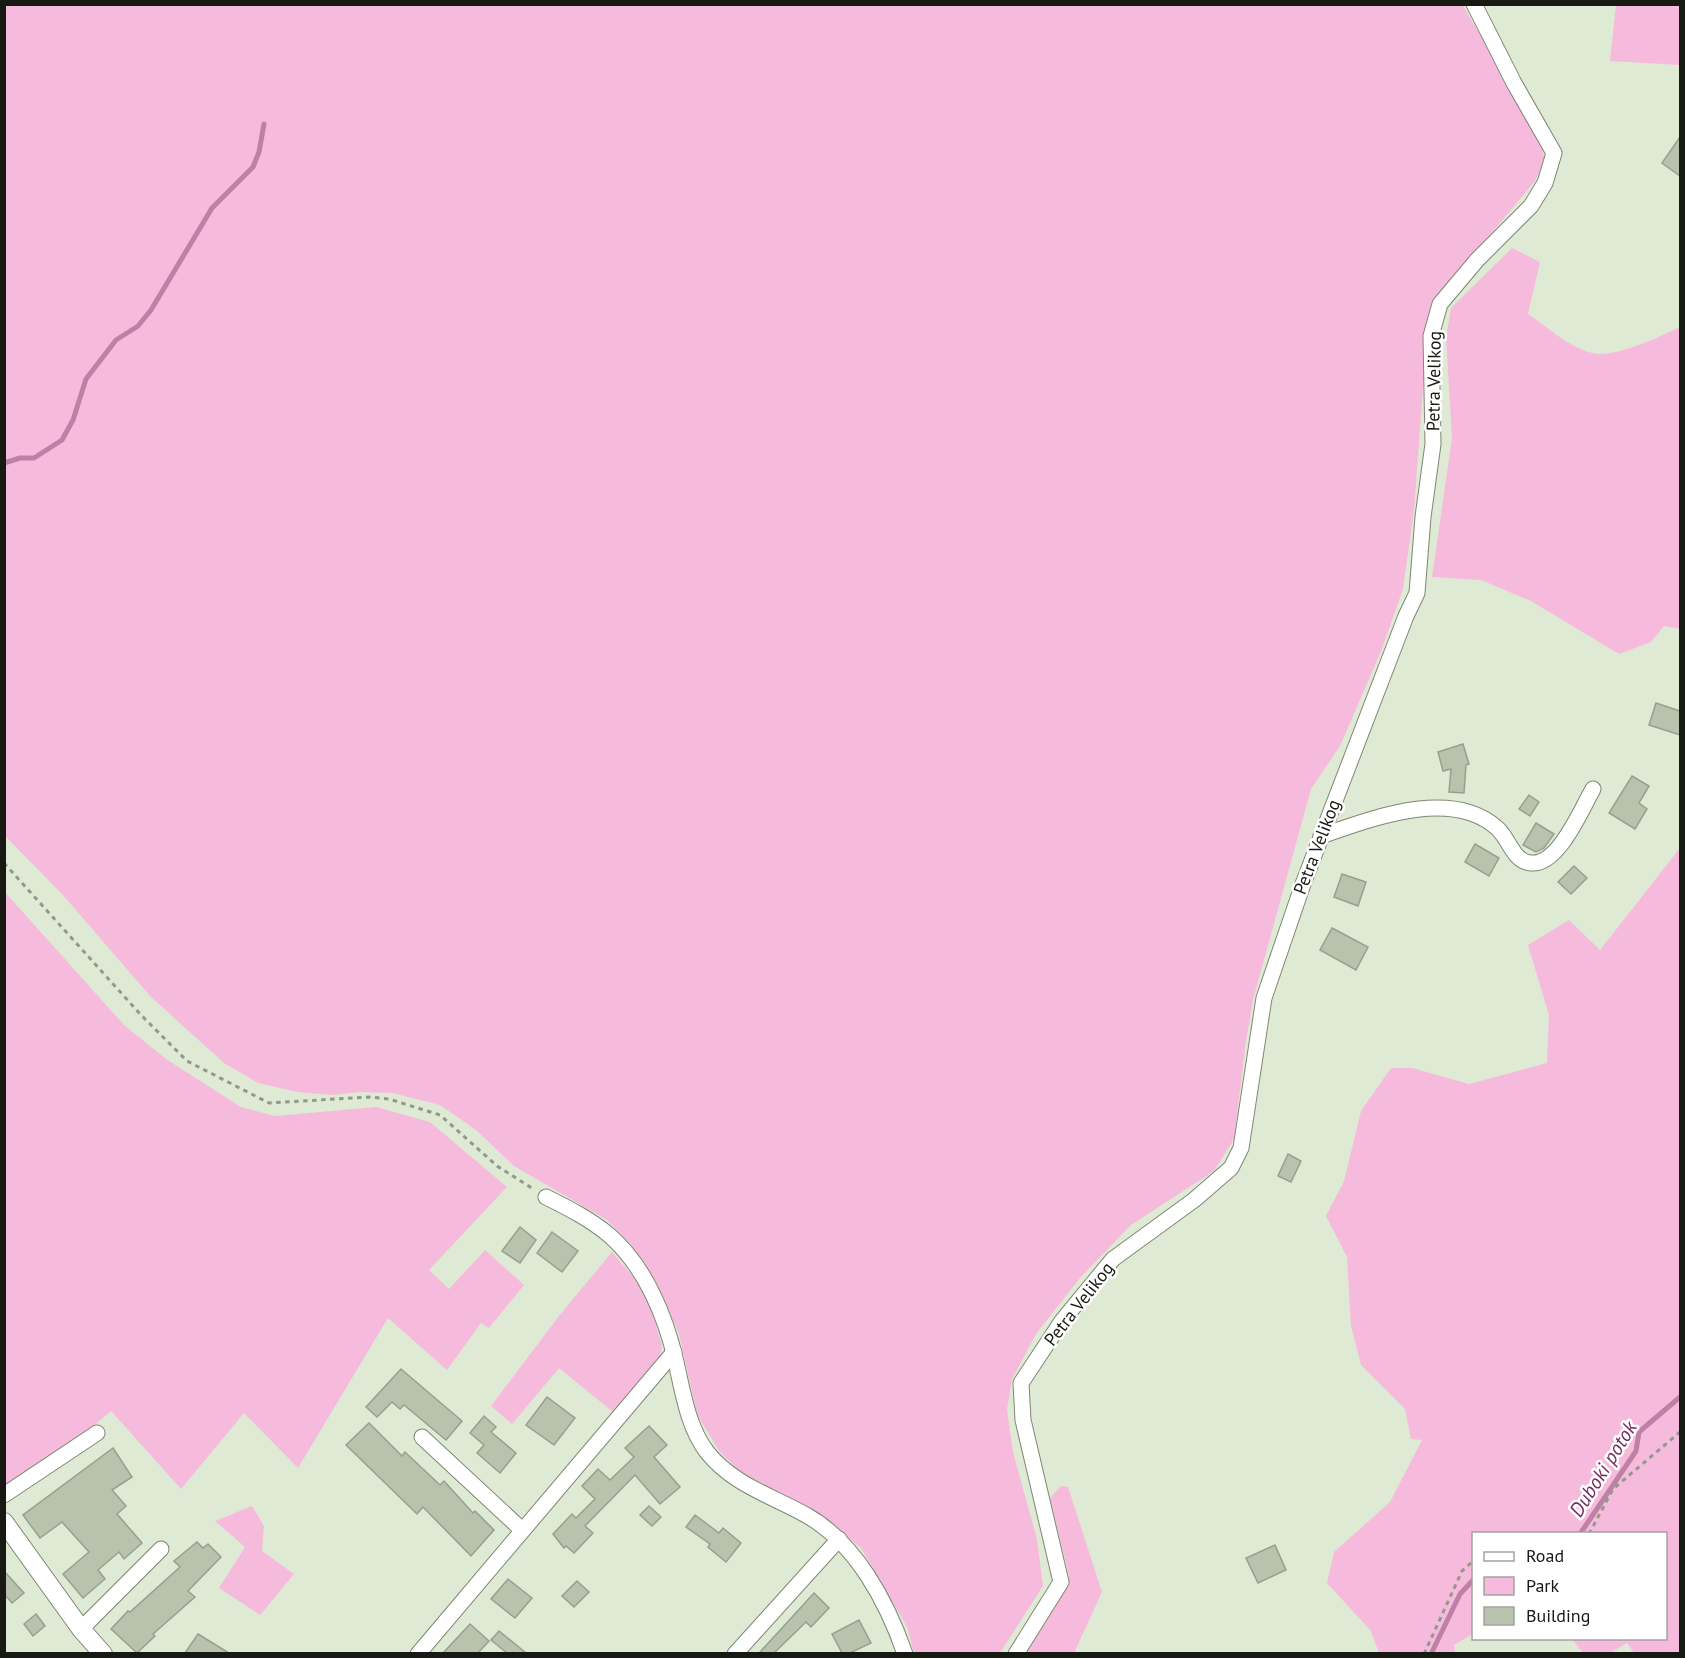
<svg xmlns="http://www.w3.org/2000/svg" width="1685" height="1658" viewBox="0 0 1685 1658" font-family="'PT Sans',sans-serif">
  <rect width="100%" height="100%" fill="#dfead4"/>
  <g fill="#f6bbdc">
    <path d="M4,5H1463L1518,101L1542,148L1545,161L1535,181L1459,272L1427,333L1414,510L1403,589L1382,649L1340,746L1311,789L1253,1000L1246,1041L1234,1139L1214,1171L1131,1225L1080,1278L1036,1334L1012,1379L1007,1410L1013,1452L1037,1539L1043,1586L1000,1653H914L907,1627L861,1548L818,1514L739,1471L719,1451L697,1414L679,1334L658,1285L630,1243L607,1220L514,1166L476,1130L440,1105L392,1093L360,1092L333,1095L297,1092L258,1083L224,1063L151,997L62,894L5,836Z"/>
    <path d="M1616,5H1680V65L1610,61Z"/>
    <path d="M1512,248L1540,262L1528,314C1548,327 1576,354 1601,354C1625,353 1659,337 1680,327V629L1664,626L1651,642L1619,654L1531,601L1481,580L1432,577L1452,438L1446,338L1451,308Z"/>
    <path d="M1680,848V1653H1634L1627,1643L1610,1653H1583L1572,1639L1666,1638V1534H1474L1473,1634L1454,1645L1455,1653H1379L1371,1631L1327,1583L1334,1552L1390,1502L1422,1440L1411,1439L1405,1409L1361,1365L1351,1326L1347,1257L1326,1216L1344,1181L1361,1111L1391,1068H1412L1469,1084L1547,1063L1549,1015L1528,945L1569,920L1600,950Z"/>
    <path d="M4,891L124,1025L166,1059L241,1107L275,1116L376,1107L430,1122L507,1187L429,1270L449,1289L485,1250L524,1285L489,1328L481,1323L447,1370L388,1318L298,1468L244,1413L181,1489L111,1411L66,1449L5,1485Z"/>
    <path d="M612,1252L647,1293L662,1346L660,1356L613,1412L559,1368L512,1424L491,1406L559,1316Z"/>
    <path d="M1061,1486L1068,1487L1102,1592L1074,1653L1021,1654L1067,1584L1069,1576L1050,1498Z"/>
    <path d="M252,1506L264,1526L262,1551L294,1574L260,1615L219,1588L245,1547L215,1521Z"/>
  </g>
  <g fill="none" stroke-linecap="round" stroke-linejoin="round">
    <g stroke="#be80a5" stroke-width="5">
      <path d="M4,463L20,458H34L62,440L73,420L86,379L116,340L138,326L151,310L212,208L253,167L259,152L264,124"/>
      <path d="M1580,1534L1636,1451L1639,1432L1680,1397"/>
      <path d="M1431,1654L1460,1594L1474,1579"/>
    </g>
  </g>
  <g fill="#b8c2ad" stroke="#96a08c" stroke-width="1.5">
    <path d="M1680,137V176L1662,163Z"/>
    <path d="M1656,703L1680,711V735L1649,725Z"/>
    <path d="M1463,744L1469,764L1466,765L1464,793L1449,792L1451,769L1443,771L1438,752Z"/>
    <path d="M1632,776L1649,786L1639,803L1647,809L1635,829L1609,813Z"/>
    <path d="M1529,795L1539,802L1530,816L1519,809Z"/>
    <path d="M1536,823L1554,834L1544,848L1536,852L1523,845Z"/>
    <path d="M1475,844L1499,858L1489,876L1465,862Z"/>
    <path d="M1574,866L1587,878L1571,894L1558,882Z"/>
    <path d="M1342,874L1366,882L1358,906L1334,897Z"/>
    <path d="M1332,928L1368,947L1356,970L1320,950Z"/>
    <path d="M1288,1154L1301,1161L1291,1182L1278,1176Z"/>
    <path d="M520,1227L536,1240L520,1263L502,1251Z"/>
    <path d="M552,1232L578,1251L562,1272L537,1253Z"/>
    <path d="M401,1369L462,1421L446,1440L404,1405L400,1409L392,1402L377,1417L366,1407Z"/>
    <path d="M547,1397L575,1418L554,1445L526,1425Z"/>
    <path d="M484,1416L496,1427L491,1432L516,1453L500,1473L477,1453L484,1445L470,1433Z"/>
    <path d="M369,1423L402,1456L405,1452L440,1485L444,1481L473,1513L475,1511L494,1530L471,1556L423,1507L417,1514L346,1445Z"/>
    <path d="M649,1426L667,1445L654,1457L680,1487L660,1504L635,1475L585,1526L593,1533L574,1553L566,1546L564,1548L553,1534L572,1514L576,1518L595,1499L582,1486L598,1469L610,1480L634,1457L625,1448Z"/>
    <path d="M113,1448L132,1477L112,1490L126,1506L117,1514L142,1543L124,1559L119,1552L98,1570L105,1579L83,1598L63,1574L89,1552L62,1522L40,1538L23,1515Z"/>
    <path d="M649,1506L661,1517L652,1526L640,1515Z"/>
    <path d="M695,1515L719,1533L723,1528L741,1543L726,1562L708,1547L710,1544L686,1527Z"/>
    <path d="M197,1542L203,1548L208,1544L221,1557L188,1591L195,1597L153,1634L155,1636L137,1653L111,1629L128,1611L130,1612L180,1567L174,1561Z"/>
    <path d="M1275,1545L1286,1570L1258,1583L1246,1558Z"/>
    <path d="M4,1571L24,1593L12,1603L4,1594Z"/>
    <path d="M508,1579L532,1598L515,1618L491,1599Z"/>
    <path d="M577,1581L589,1592L574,1607L562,1596Z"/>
    <path d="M814,1593L829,1608L811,1627L806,1622L774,1653H762L760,1652Z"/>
    <path d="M36,1614L45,1626L33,1636L24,1624Z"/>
    <path d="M859,1620L871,1643L850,1653H842L832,1634Z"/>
    <path d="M470,1624L489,1641L478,1653H443Z"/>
    <path d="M499,1631L526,1653H507L491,1640Z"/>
    <path d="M198,1634L229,1653H185Z"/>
  </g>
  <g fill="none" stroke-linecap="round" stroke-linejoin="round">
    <g stroke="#7d8773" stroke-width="17">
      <g id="minor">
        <path d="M1321,836C1371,819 1451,787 1497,828C1509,838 1513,862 1531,863C1558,866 1581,810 1593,789"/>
        <path d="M546,1197C568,1208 590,1219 609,1235C645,1266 666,1317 676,1362C683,1393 688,1427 707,1452C732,1484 772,1496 806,1515C856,1543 887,1602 905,1654"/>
        <path d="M422,1437L522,1530"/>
        <path d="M4,1495L97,1433"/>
        <path d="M81,1629L161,1549"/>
        <path d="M418,1654L674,1352"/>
        <path d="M735,1654L839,1539"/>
        <path d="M1016,1654L1061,1582L1023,1420L1021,1383L1062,1321L1113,1259L1194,1200L1231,1168L1241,1148L1264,998L1303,884L1406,616L1417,593L1423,517L1433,444L1431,336L1440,304L1477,260L1531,206L1545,183L1554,153L1514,83L1474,4"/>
      </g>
    </g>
    <g stroke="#7d8773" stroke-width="20">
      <path id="tertiary" d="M4,1522L81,1629L103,1654"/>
    </g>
    <g stroke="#919a89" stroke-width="3" stroke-dasharray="4.5 4.5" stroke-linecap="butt">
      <path d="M4,863L141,1015L187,1061L269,1103L369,1097L389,1099L440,1115L497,1166L535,1190"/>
      <path d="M1589,1534L1613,1489L1680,1432"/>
      <path d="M1424,1654L1462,1571L1474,1560"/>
    </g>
    <use href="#minor" stroke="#fff" stroke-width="15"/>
    <use href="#tertiary" stroke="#fff" stroke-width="18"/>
  </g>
  <g text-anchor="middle" stroke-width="5" stroke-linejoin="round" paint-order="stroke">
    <g font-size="18" fill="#161a12" stroke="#fff">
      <text transform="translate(1434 381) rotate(-89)" y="6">Petra Velikog</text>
      <text transform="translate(1317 847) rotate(-69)" y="6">Petra Velikog</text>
      <text transform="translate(1079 1304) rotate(-52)" y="6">Petra Velikog</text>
    </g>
    <g font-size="20" font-style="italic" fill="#762b5c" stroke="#fff">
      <text transform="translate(1603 1469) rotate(-58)" y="7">Duboki potok</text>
    </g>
  </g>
  <rect width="1685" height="1658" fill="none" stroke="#161a12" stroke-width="12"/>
  <rect x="1472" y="1532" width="195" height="108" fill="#ffffff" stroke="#a2a3a0" stroke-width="1.5"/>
  <rect x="1484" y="1552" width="30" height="9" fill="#ffffff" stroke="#a2a3a0" stroke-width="1.5"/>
  <text x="1526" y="1562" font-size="18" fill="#161a12">Road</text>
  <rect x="1484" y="1577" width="30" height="18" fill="#f6bbdc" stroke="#a2a3a0" stroke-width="1.5"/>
  <text x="1526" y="1592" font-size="18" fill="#161a12">Park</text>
  <rect x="1484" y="1607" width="30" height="18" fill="#b8c2ad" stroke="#a2a3a0" stroke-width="1.5"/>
  <text x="1526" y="1622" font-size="18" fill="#161a12">Building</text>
</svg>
